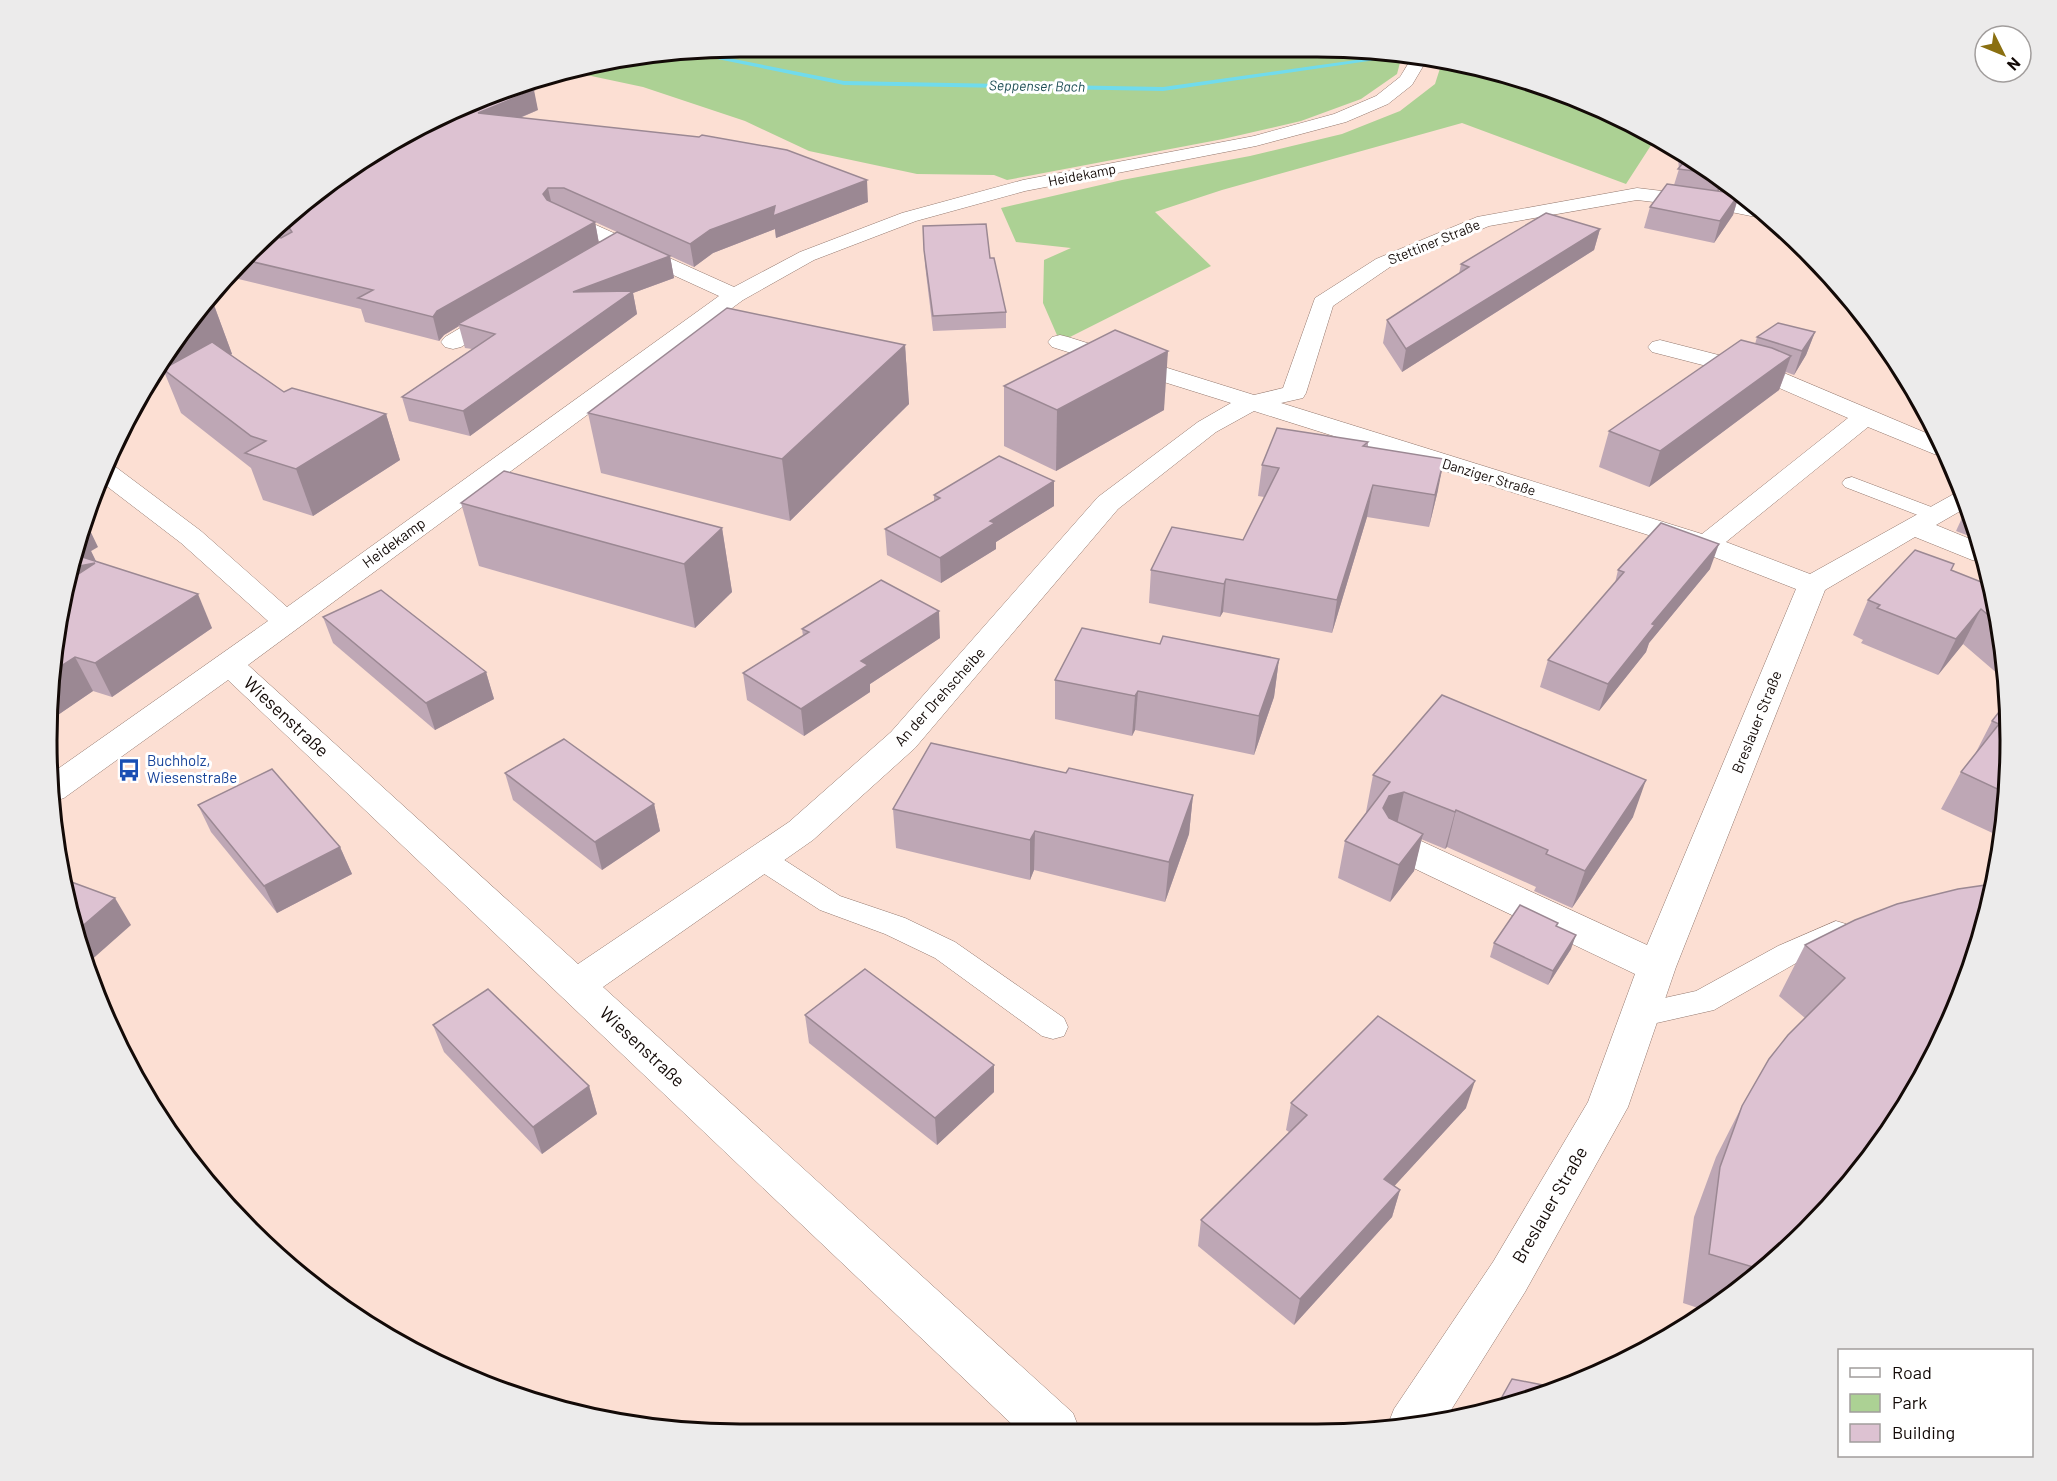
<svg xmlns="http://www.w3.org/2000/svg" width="2057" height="1481" viewBox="0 0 2057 1481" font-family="Barlow,sans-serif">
  <rect width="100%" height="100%" fill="#fcdfd3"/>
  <g fill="#acd194">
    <path d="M741,47H1317L1402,55L1397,74L1361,99L1301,121L1223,139L1007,180L994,175L917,174L809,151L745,121L643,87L563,70Z"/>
    <path d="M1443,59L1582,99L1657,136L1626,184L1462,123L1222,190L1155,212L1211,266L1060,342L1043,303L1044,260L1071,248L1016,242L1001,208L1122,180L1250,156L1342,134L1400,111L1435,84Z"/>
  </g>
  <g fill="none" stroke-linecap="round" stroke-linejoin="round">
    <path fill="#71dbec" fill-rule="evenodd" d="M698,52L844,81L1163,87L1385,56L1389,58L1163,91L844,85L688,53Z"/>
    <g stroke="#93786e" stroke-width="1">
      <g id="service">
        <path d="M1725,184L1735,191L1726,207H1716L1713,204Z"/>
        <path d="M1852,477L1942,511L1946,515L1942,519L1935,521L1928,519L1845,487L1842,483L1845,479Z"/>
        <path d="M762,849L772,852L840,896L905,918L955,942L1064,1018L1068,1027L1064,1036L1053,1039L1042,1036L935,958L885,934L820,910L752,866L748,859L752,852Z"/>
        <path d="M1836,921L1846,924L1851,932L1846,940L1798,962L1714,1010L1639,1027L1628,1024L1624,1015L1628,1006L1696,991L1778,946Z"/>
      </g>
    </g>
    <g stroke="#93786e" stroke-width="1">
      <g id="minor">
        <path d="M1413,56L1428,58L1412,85L1388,104L1346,122L1256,146L1025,191L916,221L814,260L743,300L248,665L578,964L789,822L891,732L1098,497L1198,422L1231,403L1052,347L1048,342L1052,337L1060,335L1068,337L1254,395L1283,388L1315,298L1376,259L1477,217L1637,188L1721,198L1755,205L1772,217L1766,219L1721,210L1637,200L1489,226L1390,267L1333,306L1306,393L1303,398L1281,403L1702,534L1848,418L1761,380L1652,352L1648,347L1652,342L1660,340L1777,370L1938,438L1946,456L1934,454L1868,427L1726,542L1810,574L1961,490L1969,506L1936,525L1980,543L1984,562L1972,560L1915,537L1825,590L1676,967L1628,1107L1525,1292L1446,1418L1407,1429L1387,1427L1394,1409L1493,1262L1588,1102L1635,974L1382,853L1377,844L1382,835L1395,831L1408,835L1647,945L1796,589L1696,550L1254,411L1216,432L1118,509L915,748L813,840L603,987L1073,1413L1080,1431H1019L228,680L64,798L52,802V773L268,621L181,543L100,481L107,464L113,465L201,531L287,607L719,296L553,220L550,216L553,212H567L734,287L800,252L902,213L1023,180L1254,136L1334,114L1376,96L1400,77Z"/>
        <path d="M500,307L508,309L511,314L508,319L461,347L453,349L445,347L441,342L445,337L492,309Z"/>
      </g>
    </g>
    <use href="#service" fill="#fff" fill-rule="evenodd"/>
    <use href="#minor" fill="#fff" fill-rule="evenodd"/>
  </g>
  <g fill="#bea7b5" fill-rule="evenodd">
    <path d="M538,110L520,118L868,202L776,238L775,229L713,253L694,267L670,256L674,278L633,293L637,314L470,436L409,421L402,397L472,349L465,348L459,326L444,335L439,341L365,322L361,309L226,276L355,163ZM595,222L617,232L599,243Z"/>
    <path d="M1677,149L1724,183L1718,191L1735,193L1736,191L1745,197L1743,200L1738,199L1733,215L1714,243L1644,228L1650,207L1674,185L1679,169Z"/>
    <path d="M923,226L990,258L1006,312V328L933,331L925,265Z"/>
    <path d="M1600,229L1594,250L1402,372L1383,343L1387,320L1459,274L1461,264Z"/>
    <path d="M210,296L211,297L232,354L231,355L284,392L386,414L400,460L313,516L263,500L251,468L181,413L163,369L167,367L164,365Z"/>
    <path d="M1815,332L1806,355L1794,375L1786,372L1779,390L1649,487L1599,467L1609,431L1755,344L1757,337Z"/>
    <path d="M905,345L909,404L790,521L601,473L588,413Z"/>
    <path d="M1004,386L1164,410L1056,471L1004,446Z"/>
    <path d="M1368,442V447L1438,490L1429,527L1367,517L1332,633L1223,612L1220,617L1149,603L1151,570L1243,540L1264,497L1258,496L1262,465Z"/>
    <path d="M1054,481V506L996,542V549L941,583L887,555L885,529L934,501V495Z"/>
    <path d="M461,503L722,528L732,592L695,628L479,566Z"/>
    <path d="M1968,506L1974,518L1979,540L1956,531L1967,507Z"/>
    <path d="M98,547L91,551L96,561L212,628L112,697L93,691L52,719L70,561Z"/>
    <path d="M1710,569L1649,643L1646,652L1599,711L1540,687L1548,660L1615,583L1618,570Z"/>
    <path d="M1951,570L1991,602L1994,603L2005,650L2006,681L1963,644L1938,675L1861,643L1863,640L1853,635L1868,600Z"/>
    <path d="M323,617L486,672L494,699L435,730L333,643Z"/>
    <path d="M802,629L940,638L870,684V692L804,736L747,700L743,673L803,636Z"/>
    <path d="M1160,644L1279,659L1274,697L1254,755L1135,730L1132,736L1055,719V680Z"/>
    <path d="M2006,703L2009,786L2001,837L1941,809L1961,772L1974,756L1992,721Z"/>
    <path d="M505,773L654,804L660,831L602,870L513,800Z"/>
    <path d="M1066,773L1193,795L1189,834L1165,902L1034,870L1030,880L896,848L893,809Z"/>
    <path d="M1373,775L1633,817L1572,908L1534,891L1536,887L1447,847L1445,849L1421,839L1414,871L1390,902L1338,878L1345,841L1367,812H1366Z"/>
    <path d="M198,805L340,847L352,874L277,913L211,832Z"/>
    <path d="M1897,904L1774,1263L1707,1311L1683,1303L1694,1217L1716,1157L1742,1106L1805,1018L1779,996L1805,945Z"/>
    <path d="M1557,926L1571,949L1548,985L1490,957L1494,943Z"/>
    <path d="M805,1015L994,1092L937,1145L809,1043Z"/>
    <path d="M433,1025L589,1086L597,1114L542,1154L444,1052Z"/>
    <path d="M1291,1103L1466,1108L1394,1186L1400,1190L1392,1217L1294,1325L1198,1246L1201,1220L1289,1132L1286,1130Z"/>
  </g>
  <g fill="#9b8893">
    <path d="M534,90L538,110L483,133L478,113Z"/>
    <path d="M867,180L868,202L776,238L775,229L713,253L694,267L690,244L710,230L775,206Z"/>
    <path d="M1720,180L1724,183L1716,195Z"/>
    <path d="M548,188L553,210L543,194Z"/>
    <path d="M1739,194L1733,215L1714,243L1720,221Z"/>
    <path d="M595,222L599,244L458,324L459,326L444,335L439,341L433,317L437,311Z"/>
    <path d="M1600,229L1594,250L1402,372L1406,349Z"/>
    <path d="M670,256L674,278L633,293L637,314L470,436L463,411L573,292Z"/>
    <path d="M211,297L232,354L175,373L169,357L209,298Z"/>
    <path d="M1815,332L1806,355L1794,375L1802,351Z"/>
    <path d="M905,345L909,404L790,521L782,459Z"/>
    <path d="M1168,351L1164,410L1056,471L1057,410Z"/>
    <path d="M1791,356L1779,390L1649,487L1660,451Z"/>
    <path d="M386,414L400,460L313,516L296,469Z"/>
    <path d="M1444,459L1438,490L1429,527L1435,495Z"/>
    <path d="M1054,481V506L996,542V549L941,583L940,558L990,521Z"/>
    <path d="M1373,485L1367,517L1332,633L1337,600Z"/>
    <path d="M85,520L98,547L91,551L100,570L61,606L70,561Z"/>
    <path d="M722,528L732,592L695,628L684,564Z"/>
    <path d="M1719,544L1710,569L1649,643L1646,652L1599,711L1608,684L1652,624Z"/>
    <path d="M1226,579L1223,612L1220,617L1224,584Z"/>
    <path d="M198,594L212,628L112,697L95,663Z"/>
    <path d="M1992,595L1993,598L1985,613L1987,601Z"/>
    <path d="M1981,609L1963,644L1938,675L1956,639Z"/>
    <path d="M939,611L940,638L870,684V692L804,736L801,709L861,661Z"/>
    <path d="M75,657L93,691L52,719V672Z"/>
    <path d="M1279,659L1274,697L1254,755L1259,716Z"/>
    <path d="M486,672L494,699L435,730L426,703Z"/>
    <path d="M1138,691L1135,730L1132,736L1135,696Z"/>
    <path d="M1646,780L1633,817L1572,908L1585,871Z"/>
    <path d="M1404,792L1396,829L1383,808L1389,796Z"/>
    <path d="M1193,795L1189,834L1165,902L1169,862Z"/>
    <path d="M654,804L660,831L602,870L595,842Z"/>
    <path d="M1456,810L1447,847L1445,849L1455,812Z"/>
    <path d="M1035,831L1034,870L1030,880V840Z"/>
    <path d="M1423,834L1414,871L1390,902L1399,865Z"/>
    <path d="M340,847L352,874L277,913L264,886Z"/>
    <path d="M115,898L131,925L88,963L79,929Z"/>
    <path d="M1576,935L1571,949L1548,985L1553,971Z"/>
    <path d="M994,1065V1092L937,1145L935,1118Z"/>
    <path d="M1475,1081L1466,1108L1377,1205L1384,1179Z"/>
    <path d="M589,1086L597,1114L542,1154L533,1127Z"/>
    <path d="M1400,1190L1392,1217L1294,1325L1300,1299Z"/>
  </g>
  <g fill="#ddc2d2" stroke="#9b8893" stroke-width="1.5">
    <path d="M515,86L534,90L478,113L699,137L702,135L787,150L867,180L773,216L775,206L710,230L690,244L564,188H548L543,194L547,200L595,222L437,311L433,317L358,298L373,290L245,260L273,236L281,238L292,232L288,226L284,225L355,163L475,99Z"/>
    <path d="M1688,157L1710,173L1678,169Z"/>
    <path d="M1667,184L1739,194L1720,221L1650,207Z"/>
    <path d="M1546,213L1600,229L1406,349L1387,320L1469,267L1461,264Z"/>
    <path d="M986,224L990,258H994L1006,312L933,316L924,250L923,226Z"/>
    <path d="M617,232L670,256L573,292L633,291L463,411L402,397L495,334L458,324Z"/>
    <path d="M727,308L905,345L782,459L588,413Z"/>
    <path d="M1778,323L1815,332L1802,351L1757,337Z"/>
    <path d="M1115,330L1168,351L1057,410L1004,386Z"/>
    <path d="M1741,340L1772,348L1791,356L1660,451L1609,431Z"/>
    <path d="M212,342L284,392L292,388L386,414L296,469L245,453L266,441L251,436L163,369Z"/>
    <path d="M1277,428L1368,442L1363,446L1444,459L1435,495L1373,485L1337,600L1226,579L1224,584L1151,570L1172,527L1243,540L1279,468L1262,465Z"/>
    <path d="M999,456L1054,481L990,521L995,523L940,558L885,529L940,498L934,495Z"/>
    <path d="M504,471L722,528L684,564L461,503Z"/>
    <path d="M1661,523L1719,544L1652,624L1655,625L1608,684L1548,660L1624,572L1618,570Z"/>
    <path d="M80,536L84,537L78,541Z"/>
    <path d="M1915,550L1954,564L1951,570L1989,585L1992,595L1987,601L1994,603L1998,623L1981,609L1956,639L1877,608L1880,605L1868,600Z"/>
    <path d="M73,554L198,594L95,663L75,657L52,672V650L66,582L95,563L69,568Z"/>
    <path d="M881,580L939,611L861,661L868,665L801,709L743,673L809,632L802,629Z"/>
    <path d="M381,590L486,672L426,703L323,617Z"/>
    <path d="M1082,628L1160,644L1163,636L1279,659L1259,716L1138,691L1135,696L1055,680Z"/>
    <path d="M1442,695L1646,780L1585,871L1546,854L1548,850L1456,810L1455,812L1404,792L1389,796L1383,808L1389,818L1423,834L1399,865L1345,841L1390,782L1373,775Z"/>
    <path d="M2006,703L2009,786L2008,794L1961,772L1999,724L1992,721Z"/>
    <path d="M564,739L654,804L595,842L505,773Z"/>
    <path d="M931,743L1066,773L1069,768L1193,795L1169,862L1035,831L1030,840L893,809Z"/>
    <path d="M272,769L340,847L264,886L198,805Z"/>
    <path d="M66,880L115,898L79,929Z"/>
    <path d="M1993,884L1987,920L1939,1048L1867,1163L1774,1263L1763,1270L1709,1254L1720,1167L1742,1106L1769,1059L1788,1035L1845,978L1805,945L1855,920L1897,904L1958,889Z"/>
    <path d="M1520,905L1558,923L1556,926L1576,935L1553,971L1494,943Z"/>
    <path d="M865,969L994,1065L935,1118L805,1015Z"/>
    <path d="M488,989L589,1086L533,1127L433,1025Z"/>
    <path d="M1378,1016L1475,1081L1384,1179L1400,1190L1300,1299L1201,1220L1307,1115L1291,1103Z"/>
    <path d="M1512,1379L1558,1388L1498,1404Z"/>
  </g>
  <defs>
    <g id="bus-bare" transform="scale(1.8)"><path d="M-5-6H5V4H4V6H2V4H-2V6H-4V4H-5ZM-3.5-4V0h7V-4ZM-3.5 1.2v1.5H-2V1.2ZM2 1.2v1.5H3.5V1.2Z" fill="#1a4fb4" stroke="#fff" stroke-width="2.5" paint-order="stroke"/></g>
  </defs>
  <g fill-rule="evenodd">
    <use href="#bus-bare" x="129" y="770"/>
  </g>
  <g text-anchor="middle" stroke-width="6" stroke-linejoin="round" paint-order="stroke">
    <g font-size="14" font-style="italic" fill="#1e4e55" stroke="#fff">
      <text transform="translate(1037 86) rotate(1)" y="5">Seppenser Bach</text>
    </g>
    <g font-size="14" fill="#130a07" stroke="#fff">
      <text transform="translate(1082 175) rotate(-11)" y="5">Heidekamp</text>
      <text transform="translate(1434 242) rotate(-22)" y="5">Stettiner Straße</text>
      <text transform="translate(1489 477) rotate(17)" y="5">Danziger Straße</text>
    </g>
    <g font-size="15" fill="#130a07" stroke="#fff">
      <text transform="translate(394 543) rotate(-36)" y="5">Heidekamp</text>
      <text transform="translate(940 697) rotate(-48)" y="5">An der Drehscheibe</text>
      <text transform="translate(1757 722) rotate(-68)" y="5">Breslauer Straße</text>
    </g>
    <g font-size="15" fill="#164399" stroke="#fff" text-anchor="start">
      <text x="147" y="766">Buchholz,<tspan x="147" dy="17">Wiesenstraße</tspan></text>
    </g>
    <g font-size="18" fill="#130a07" stroke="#fff">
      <text transform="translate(286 717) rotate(43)" y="6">Wiesenstraße</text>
      <text transform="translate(642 1047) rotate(43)" y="6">Wiesenstraße</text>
      <text transform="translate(1550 1205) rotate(-60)" y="6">Breslauer Straße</text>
    </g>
  </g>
  <path d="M0 0H2057V1481H0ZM740 57H1317A683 683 0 0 1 2000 740V741A683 683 0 0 1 1317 1424H740A683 683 0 0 1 57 741V740A683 683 0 0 1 740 57Z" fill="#ecebeb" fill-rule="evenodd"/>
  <path fill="none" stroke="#130a07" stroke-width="3" d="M740 57H1317A683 683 0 0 1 2000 740V741A683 683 0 0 1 1317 1424H740A683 683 0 0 1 57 741V740A683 683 0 0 1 740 57Z"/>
  <rect x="1838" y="1349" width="195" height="108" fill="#ffffff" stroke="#a19d9c" stroke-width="1.5"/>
  <rect x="1850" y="1368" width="30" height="9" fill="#ffffff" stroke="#a19d9c" stroke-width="1.5"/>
  <text x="1892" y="1379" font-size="18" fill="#130a07">Road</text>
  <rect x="1850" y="1394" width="30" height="18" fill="#acd194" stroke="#a19d9c" stroke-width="1.5"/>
  <text x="1892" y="1409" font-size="18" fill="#130a07">Park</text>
  <rect x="1850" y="1424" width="30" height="18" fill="#ddc2d2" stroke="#a19d9c" stroke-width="1.5"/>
  <text x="1892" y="1439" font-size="18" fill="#130a07">Building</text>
  <g transform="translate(2003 54) rotate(133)"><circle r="28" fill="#ffffff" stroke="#a19d9c" stroke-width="1.5"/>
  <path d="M0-4.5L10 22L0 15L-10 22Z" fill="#8a6f10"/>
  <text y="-9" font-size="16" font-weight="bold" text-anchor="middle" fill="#130a07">N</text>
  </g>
</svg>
